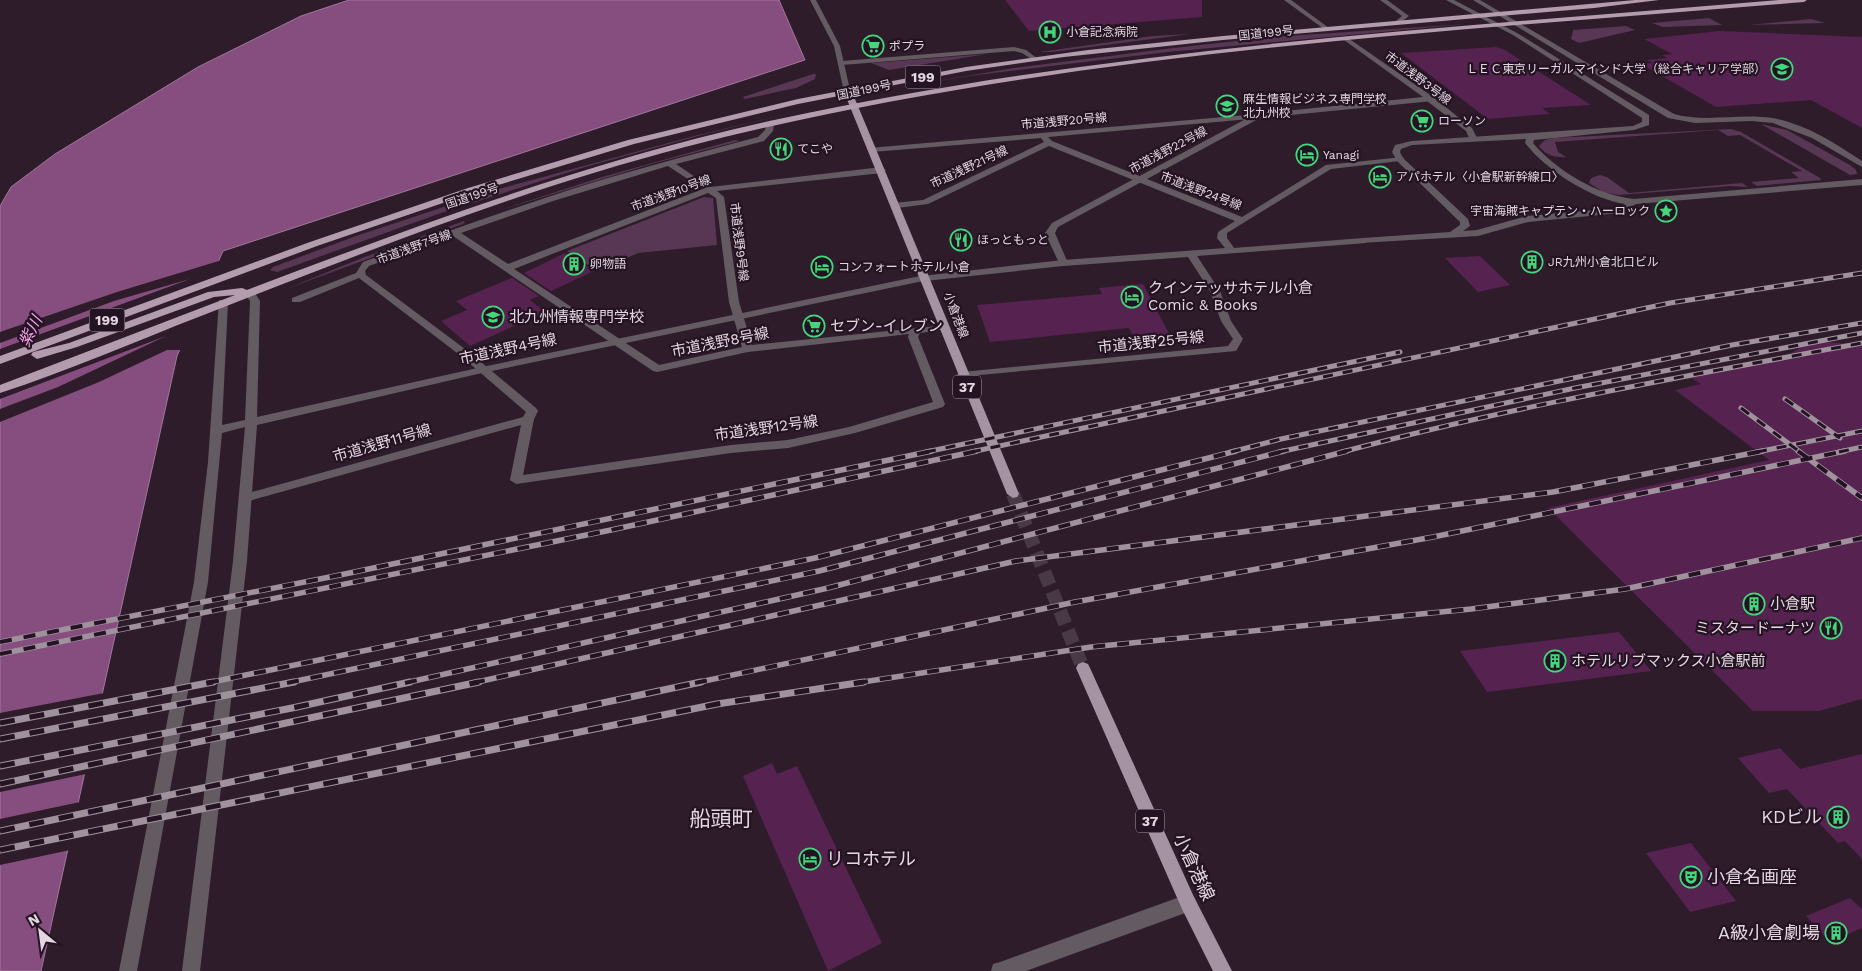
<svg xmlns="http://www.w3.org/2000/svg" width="1862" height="971" viewBox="0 0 1862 971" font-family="'Work Sans','Noto Sans JP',sans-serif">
  <rect width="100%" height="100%" fill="#2e1c2b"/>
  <g fill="#573753">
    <path d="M1709,18L1722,25L1663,27L1652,23Z"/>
    <path d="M1811,19L1825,23L1749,25Z"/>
    <path d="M1467,24L1168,52L969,76L907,86L1014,68L1165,49L1273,37Z"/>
    <path d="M1626,26L1635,30L1579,43L1571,39L1573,30Z"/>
    <path d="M1190,34L1052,52H1040L1153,36Z"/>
    <path d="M987,54L889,70L871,63H872Z"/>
    <path d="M813,74H816L815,79L796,88L745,99L743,97Z"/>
    <path d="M807,109L709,133L585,167L441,213L277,272L270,270L273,267L356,236L495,190L694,136Z"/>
    <path d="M1761,124L1787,130L1850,165L1856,170L1857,174L1850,175Z"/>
    <path d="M1731,129L1741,132L1820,178L1821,180L1757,186L1751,182L1799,178L1791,172L1802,171L1740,135L1728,136L1718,130L1555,142L1558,152L1566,157C1555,158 1545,155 1539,146L1545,140L1553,138Z"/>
    <path d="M735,140L740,141L655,163L497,211L602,177Z"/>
    <path d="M1600,175L1607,177L1629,193L1742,183L1748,187L1730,186L1619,195L1603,192L1589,183L1591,178Z"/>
    <path d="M704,197L713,198L717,245L638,253L597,271L567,251Z"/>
    <path d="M464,221L465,222L463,224L286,289L362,258Z"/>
  </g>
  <path fill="#854e7e" stroke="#a2779c" d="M349,0H779L805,60L223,251L177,356L41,971H0V206L11,187L55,154L198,67L301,16Z"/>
  <g fill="#2e1c2b">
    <path d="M222,260L182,350H167L99,382L0,422V409L58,387L166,336L0,399V349L190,279L114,301L0,343V332L117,292Z"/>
    <path d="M104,693L86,774L0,792V713Z"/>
    <path d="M80,802L70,850L0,865V819Z"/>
  </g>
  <g fill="#562250">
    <path d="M1005,0H1202V17L1029,31Z"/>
    <path d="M1720,31L1862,37V128L1811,100L1716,107L1641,64L1653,63L1647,60L1667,58L1662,55L1672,54L1644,39Z"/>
    <path d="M1496,47L1505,50L1591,105L1542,108L1550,114L1488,119L1401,53Z"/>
    <path d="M565,253L594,271L551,291L524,273Z"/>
    <path d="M1480,256L1484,260L1510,285L1478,292L1445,258Z"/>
    <path d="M512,278L539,296L530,300L545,312L470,346L441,321L467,310L456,301Z"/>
    <path d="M1143,284L1174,343L1138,346L1129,328L990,342L977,305L1102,294L1099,288Z"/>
    <path d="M1827,342L1850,344L1862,342V699L1819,711H1753L1548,508L1769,460L1675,390L1701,384L1692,378L1704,375L1699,371L1790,354L1804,345Z"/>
    <path d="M1619,632L1651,671L1487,692L1460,651Z"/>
    <path d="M1780,748L1800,769L1862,754V859L1845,841L1838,843L1787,789L1769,793L1738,758Z"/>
    <path d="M772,763L777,774L797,766L882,943L828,971L743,776Z"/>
    <path d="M1691,843L1736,901L1690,912L1646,853Z"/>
    <path d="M1850,898L1862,909V928L1830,942L1806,916Z"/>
  </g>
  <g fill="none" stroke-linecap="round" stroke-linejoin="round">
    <path stroke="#493846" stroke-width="14" stroke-dasharray="14 7" stroke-linecap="butt" d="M1013,494L1083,668"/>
    <g fill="#645b62" fill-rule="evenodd">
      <path d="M1284,0H1291L1329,28L1324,29Z"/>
      <path d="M1014,47L1026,50L1038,59L1033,60L1022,53L1014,51L842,65L839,63L842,61Z"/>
      <path d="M1427,97H1433L1472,128L1477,138L1476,140H1470L1466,131L1427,101Z"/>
      <path d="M1258,114L1262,116L1261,118L1048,137L1052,141L1242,217L1326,165L1403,157L1404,159L1400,161L1331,169L1227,233V238L1234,248L1363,238L1366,239V243L1197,256L1220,291L1231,321L1243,339L1236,351L958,377L956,375L962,372L1228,346L1233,339L1221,321L1210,291L1188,257L1063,266L925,281L922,280V276L1063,260L1225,248L1217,238L1218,232L1235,221L1049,146L928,204L897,208L894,207V203L923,200L1044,142L1041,138L872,152L868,150L869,148Z"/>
      <path d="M767,122L774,124L773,131L764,141L676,164L710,187L882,167L886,170L882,173L717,191L724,197L739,302L752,345L947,325V329L920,333L918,337L945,404L943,407L855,433L788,448L731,453L516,484L510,480L521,425L245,502L241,501L239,498L241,495L523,417L526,412L461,356L359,278L300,302H292V298L356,273L363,262C424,240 484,218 545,198C615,174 687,156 758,137L765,130ZM668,166L703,189L508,264L461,233L553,201ZM708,193L716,198L729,302L742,347L659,365L514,269ZM453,236L653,371L657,372L748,352L909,334L908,337L933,402L849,427L788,440L731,445L523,475L534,419L538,411L536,408L469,352L366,275L365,271L369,266Z"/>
      <path d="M1188,894L1194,897L1197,903L1194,909L1188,912L1026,971H991L993,964L1000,962Z"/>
    </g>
    <g fill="#645b62" fill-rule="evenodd">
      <path d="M810,0H816L840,46L851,94L844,92L834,46Z"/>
      <path d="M1380,0H1387L1409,16L1400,23H1396V21L1402,16Z"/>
      <path d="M1446,0H1454L1517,33L1649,115V125L1634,130L1534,140L1533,143C1557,171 1597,195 1634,199L1862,179V185L1636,204L1620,213L1528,222L1478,236L1360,243V239L1363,238L1450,232L1460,225V222L1397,161L1392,152L1395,145L1412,141L1633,126L1642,122V118L1513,35ZM1526,139L1525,143C1546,170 1591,199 1625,204L1618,208L1527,216L1477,230L1463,231L1470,226L1468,219L1403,158L1400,152L1401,149L1412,145Z"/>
      <path d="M1473,0H1480L1674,114C1703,122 1732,115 1761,117C1796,118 1834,142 1862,161V167L1812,138L1773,123L1752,121L1695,123L1668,118Z"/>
      <path d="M1344,38H1348L1433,97V101L1260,118L1058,227L1055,233L1068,263L1063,266L1060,265L1045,233L1052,223L1255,114L1423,97L1344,40Z"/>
      <path d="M925,275L928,276V280L482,373L257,425L247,561L200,971H182L233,561L245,427L222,433L208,582L137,971H119L194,582L208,462L219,300H227L228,302L222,425L245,420L250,301L244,292L249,289L253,290L260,301L257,417L482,367Z"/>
    </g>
    <g fill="#a592a2" fill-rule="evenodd">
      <path d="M845,90L852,92L873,142L1019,494L1017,497L1013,498L1007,494L844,92Z"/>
      <path d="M1083,662L1088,664L1090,668L1194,897L1232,971H1213L1182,909L1076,668L1078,664Z"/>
    </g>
    <g fill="#b29cae" fill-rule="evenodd">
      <path d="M1635,0H1659L1594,8L1223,40L1064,57L966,71L798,104L634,144L475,192L317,246L0,364V356L310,242L468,188L628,140L798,99L966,67L1088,50L1223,36Z"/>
      <path d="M1779,0H1807L1804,2C1429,33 1051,53 685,147C520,190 360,254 201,316C134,342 68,371 0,393V385L235,295L214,297L77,347L37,359L31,355L33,352L69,343L208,292L242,288L247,290C421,224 597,158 779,119C1108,48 1445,28 1779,0Z"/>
    </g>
    <g stroke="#a0929d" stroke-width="5">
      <g id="rail-far2">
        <path d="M1785,399L1840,438"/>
        <path d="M1741,408L1800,452"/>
        <path d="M926,452L1400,352"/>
        <path d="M971,452L1670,303L1862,273"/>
        <path d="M1231,452L1281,439L1732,345L1862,323"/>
        <path d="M1279,452L1575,388L1862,333"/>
        <path d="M1342,452C1513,406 1688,376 1862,343"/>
        <path d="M1757,452L1862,431"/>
        <path d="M1839,452L1862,447"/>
      </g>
    </g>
    <g stroke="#a0929d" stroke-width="5.5">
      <g id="rail-far1">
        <path d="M1798,451L1862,498"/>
        <path d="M0,642L340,575L932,451"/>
        <path d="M0,654L611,530L977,451"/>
        <path d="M207,683L815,558L1236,451"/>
        <path d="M287,683L819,571L1284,451"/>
        <path d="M405,683L828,588L1347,451"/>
        <path d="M473,683L1016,561L1553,492L1763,451"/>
        <path d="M695,683L1075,602L1433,537L1845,451"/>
        <path d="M856,683L1091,647L1471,609L1625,589L1862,538"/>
      </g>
    </g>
    <g stroke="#a0929d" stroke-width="7">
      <g id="rail">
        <path d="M0,723L213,682"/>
        <path d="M0,739L294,682"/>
        <path d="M0,766L297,707L410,682"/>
        <path d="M0,784L479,682"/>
        <path d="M0,831L701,682"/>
        <path d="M0,850L717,704L864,682"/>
      </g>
    </g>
    <use href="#rail-far2" stroke="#241322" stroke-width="3" stroke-dasharray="10" stroke-linecap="butt"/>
    <use href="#rail-far1" stroke="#241322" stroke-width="4" stroke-dasharray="12" stroke-linecap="butt"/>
    <use href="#rail" stroke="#241322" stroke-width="5" stroke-dasharray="15" stroke-linecap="butt"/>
  </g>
  <defs>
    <g id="hospital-ring" transform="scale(1.125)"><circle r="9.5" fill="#241322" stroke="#43d77b" stroke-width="1.5"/><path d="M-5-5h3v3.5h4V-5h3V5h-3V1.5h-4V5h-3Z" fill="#43d77b"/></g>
    <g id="supermarket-ring" transform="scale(1.125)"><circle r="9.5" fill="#241322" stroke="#43d77b" stroke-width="1.5"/><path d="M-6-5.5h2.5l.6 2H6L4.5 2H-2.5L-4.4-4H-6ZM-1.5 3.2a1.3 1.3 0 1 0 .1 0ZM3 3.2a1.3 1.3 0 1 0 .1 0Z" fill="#43d77b"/></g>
    <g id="university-ring" transform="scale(1.125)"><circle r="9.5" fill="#241322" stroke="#43d77b" stroke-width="1.5"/><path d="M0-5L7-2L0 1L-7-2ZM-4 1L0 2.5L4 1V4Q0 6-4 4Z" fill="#43d77b"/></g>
    <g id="restaurant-ring" transform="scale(1.125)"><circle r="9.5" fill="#241322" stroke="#43d77b" stroke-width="1.5"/><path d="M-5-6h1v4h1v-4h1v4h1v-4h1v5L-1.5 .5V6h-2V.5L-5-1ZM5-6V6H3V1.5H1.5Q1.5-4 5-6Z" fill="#43d77b"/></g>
    <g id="hotel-ring" transform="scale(1.125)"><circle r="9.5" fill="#241322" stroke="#43d77b" stroke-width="1.5"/><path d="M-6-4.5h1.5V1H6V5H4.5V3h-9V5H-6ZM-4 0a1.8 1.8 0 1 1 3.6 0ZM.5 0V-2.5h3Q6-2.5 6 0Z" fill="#43d77b"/></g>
    <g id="sight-ring" transform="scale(1.125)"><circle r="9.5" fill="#241322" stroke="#43d77b" stroke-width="1.5"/><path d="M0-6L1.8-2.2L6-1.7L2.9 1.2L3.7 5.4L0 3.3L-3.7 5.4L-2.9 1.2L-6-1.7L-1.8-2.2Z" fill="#43d77b"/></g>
    <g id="building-ring" transform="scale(1.125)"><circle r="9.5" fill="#241322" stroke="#43d77b" stroke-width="1.5"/><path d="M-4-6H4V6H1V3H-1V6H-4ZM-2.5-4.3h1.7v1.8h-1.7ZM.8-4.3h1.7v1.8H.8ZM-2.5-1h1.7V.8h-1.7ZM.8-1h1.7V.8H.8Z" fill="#43d77b"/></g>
    <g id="theatre-ring" transform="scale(1.125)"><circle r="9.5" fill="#241322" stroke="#43d77b" stroke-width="1.5"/><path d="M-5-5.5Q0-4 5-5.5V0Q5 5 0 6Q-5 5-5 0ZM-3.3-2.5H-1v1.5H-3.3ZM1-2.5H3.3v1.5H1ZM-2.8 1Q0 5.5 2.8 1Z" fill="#43d77b"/></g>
  </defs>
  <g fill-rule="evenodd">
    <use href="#hospital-ring" x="1050" y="32"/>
    <use href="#supermarket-ring" x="873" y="46"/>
    <use href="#university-ring" x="1782" y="69"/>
    <use href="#university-ring" x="1227" y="106"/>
    <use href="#supermarket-ring" x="1422" y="121"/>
    <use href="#restaurant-ring" x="781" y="149"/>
    <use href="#hotel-ring" x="1307" y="155"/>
    <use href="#hotel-ring" x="1380" y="177"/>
    <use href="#sight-ring" x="1666" y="211"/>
    <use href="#restaurant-ring" x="961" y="240"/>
    <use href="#building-ring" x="1532" y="262"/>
    <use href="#building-ring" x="574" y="264"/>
    <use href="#hotel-ring" x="822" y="267"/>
    <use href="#hotel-ring" x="1132" y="297"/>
    <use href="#university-ring" x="493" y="317"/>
    <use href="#supermarket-ring" x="814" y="326"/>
    <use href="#building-ring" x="1754" y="604"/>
    <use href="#restaurant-ring" x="1831" y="628"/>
    <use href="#building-ring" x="1555" y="661"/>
    <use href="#building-ring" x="1838" y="817"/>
    <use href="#hotel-ring" x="810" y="859"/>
    <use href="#theatre-ring" x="1691" y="877"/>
    <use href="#building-ring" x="1836" y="933"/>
  </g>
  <g text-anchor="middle" stroke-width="4.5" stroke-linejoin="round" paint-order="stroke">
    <g font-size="12" fill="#e4d7e1" stroke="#241322" text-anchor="start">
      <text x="1066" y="36">小倉記念病院</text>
      <text x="889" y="50">ポプラ</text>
      <text x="1766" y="73" text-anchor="end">ＬＥＣ東京リーガルマインド大学（総合キャリア学部）</text>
      <text x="1243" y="103">麻生情報ビジネス専門学校<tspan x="1243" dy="14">北九州校</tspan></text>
      <text x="1438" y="125">ローソン</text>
      <text x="797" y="153">てこや</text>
      <text x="1323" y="159">Yanagi</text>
      <text x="1396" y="181">アパホテル〈小倉駅新幹線口〉</text>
      <text x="1650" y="215" text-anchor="end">宇宙海賊キャプテン・ハーロック</text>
      <text x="977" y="244">ほっともっと</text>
      <text x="1548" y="266">JR九州小倉北口ビル</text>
      <text x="590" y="268">卵物語</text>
      <text x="838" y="271">コンフォートホテル小倉</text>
    </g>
    <g font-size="12" fill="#e4d7e1" stroke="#241322">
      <text transform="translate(1266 33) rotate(-6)" y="4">国道199号</text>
      <text transform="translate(1418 78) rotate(37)" y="4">市道浅野3号線</text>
      <text transform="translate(864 90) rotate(-12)" y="4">国道199号</text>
      <text transform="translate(1064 121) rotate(-5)" y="4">市道浅野20号線</text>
      <text transform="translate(1168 150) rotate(-28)" y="4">市道浅野22号線</text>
      <text transform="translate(969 167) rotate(-25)" y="4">市道浅野21号線</text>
      <text transform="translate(1201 191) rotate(21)" y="4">市道浅野24号線</text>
      <text transform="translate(671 193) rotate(-20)" y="4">市道浅野10号線</text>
      <text transform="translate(472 196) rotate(-19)" y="4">国道199号</text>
      <text transform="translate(739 242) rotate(83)" y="4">市道浅野9号線</text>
      <text transform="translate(414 247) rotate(-20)" y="4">市道浅野7号線</text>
      <text transform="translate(956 315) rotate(69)" y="4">小倉港線</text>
    </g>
    <g fill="#241322" stroke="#aa9ca8" stroke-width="1">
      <rect x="905.5" y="65.5" width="35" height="23" rx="4"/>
      <rect x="89.5" y="308.5" width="35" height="23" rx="4"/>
      <rect x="953" y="375.5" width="28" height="23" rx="4"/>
      <rect x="1136" y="809.5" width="28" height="23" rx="4"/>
    </g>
    <g font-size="14" font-weight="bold" fill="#e4d7e1">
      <text x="923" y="82">199</text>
      <text x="107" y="325">199</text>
      <text x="967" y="392">37</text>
      <text x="1150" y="826">37</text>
    </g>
    <g font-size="15" fill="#e4d7e1" stroke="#241322" text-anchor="start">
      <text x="1148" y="293">クインテッサホテル小倉<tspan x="1148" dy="17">Comic &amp; Books</tspan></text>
      <text x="509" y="322">北九州情報専門学校</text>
      <text x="830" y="331">セブン-イレブン</text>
      <text x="1770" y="609">小倉駅</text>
      <text x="1815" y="633" text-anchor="end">ミスタードーナツ</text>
      <text x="1571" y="666">ホテルリブマックス小倉駅前</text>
    </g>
    <g font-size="15" fill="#e4d7e1" stroke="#241322">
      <text transform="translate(720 342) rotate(-11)" y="5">市道浅野8号線</text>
      <text transform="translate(1151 342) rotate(-6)" y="5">市道浅野25号線</text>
      <text transform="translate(508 349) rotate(-12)" y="5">市道浅野4号線</text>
      <text transform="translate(766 428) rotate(-8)" y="5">市道浅野12号線</text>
      <text transform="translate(382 443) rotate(-16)" y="5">市道浅野11号線</text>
    </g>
    <g font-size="16" font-style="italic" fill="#f4a3e9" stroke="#241322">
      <text transform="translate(30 331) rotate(-63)" y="6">紫川</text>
    </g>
    <g font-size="18" fill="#e4d7e1" stroke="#241322" text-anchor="end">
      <text x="1822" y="823">KDビル</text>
      <text x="826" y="865" text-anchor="start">リコホテル</text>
      <text x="1707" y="883" text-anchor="start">小倉名画座</text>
      <text x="1820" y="939">A級小倉劇場</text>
    </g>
    <g font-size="18" fill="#e4d7e1" stroke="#241322">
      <text transform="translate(1194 867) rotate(65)" y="6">小倉港線</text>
    </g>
    <g font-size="21" fill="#e4d7e1" stroke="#241322">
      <text x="721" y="826">船頭町</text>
    </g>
  </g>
  <g transform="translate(40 931) rotate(331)" stroke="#241322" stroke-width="4" paint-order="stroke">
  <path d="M0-4L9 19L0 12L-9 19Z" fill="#e4d7e1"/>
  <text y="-8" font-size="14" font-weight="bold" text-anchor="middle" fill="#e4d7e1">N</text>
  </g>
</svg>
